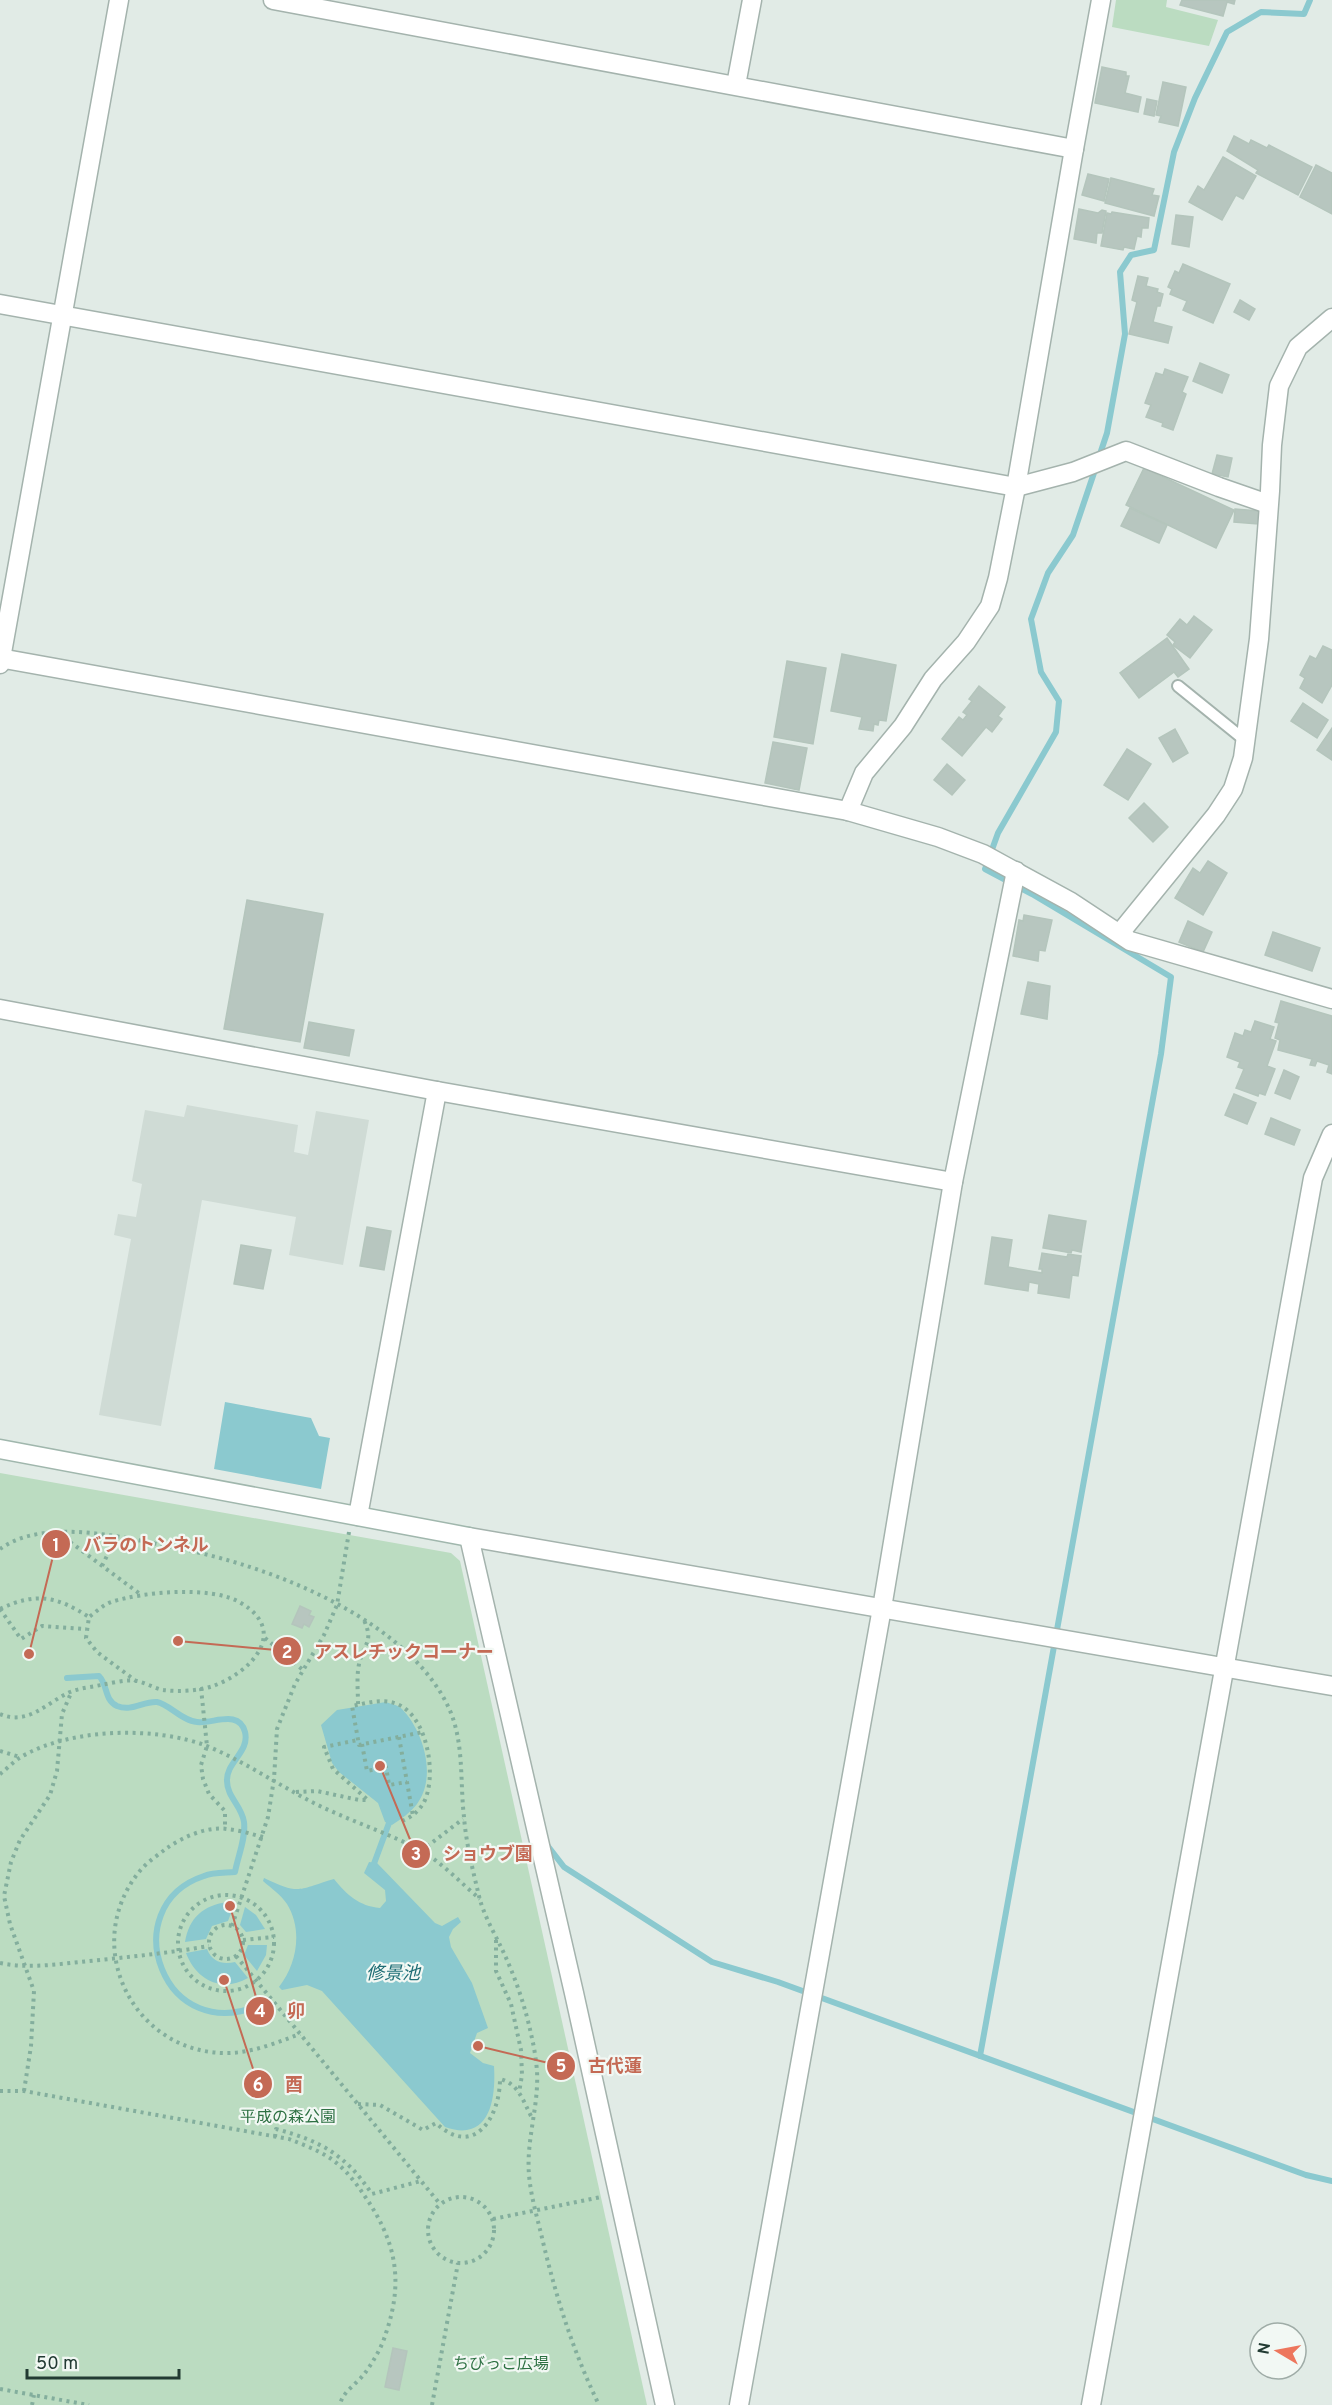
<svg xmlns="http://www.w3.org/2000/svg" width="1332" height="2405" viewBox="0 0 1332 2405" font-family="Overpass,'Noto Sans JP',sans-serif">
  <rect width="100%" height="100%" fill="#e1ebe6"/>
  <path fill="#cfdbd5" d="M187,1105L298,1125L294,1152L308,1155L316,1111L369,1120L343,1265L289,1255L296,1217L202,1200L161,1426L99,1415L131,1239L114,1235L118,1214L136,1217L142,1184L132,1181L145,1110L184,1117Z"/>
  <g fill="#bbdcc1">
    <path d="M1116,0H1167L1166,7L1218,20L1209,46L1112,27Z"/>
    <path d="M0,1473L451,1553L460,1561L647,2405H0Z"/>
  </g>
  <g fill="#8bc9cf">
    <path d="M225,1402L311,1418L319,1436L330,1438L321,1489L214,1469Z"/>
    <path d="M386,1702C391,1704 398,1705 402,1709C424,1732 437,1777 417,1804C410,1813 401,1819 392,1825L385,1822L378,1803L339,1772L332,1763L321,1725L337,1710Z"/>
    <path d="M369,1862L377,1863L435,1923L442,1926L458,1917L461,1922L453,1929L449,1937L451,1947L472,1983L488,2028L477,2033L470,2053L483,2063L494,2066C496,2099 490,2143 445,2127L322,1991L307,1985L282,1990L279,1987C297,1964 303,1930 287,1904C281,1895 271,1888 263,1881L264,1878C300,1895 297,1890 334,1879C347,1895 359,1906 380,1908L386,1901L385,1890L364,1873Z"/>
    <path d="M228,1902L235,1903L228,1921L212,1926L206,1939L185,1942C189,1918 203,1905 228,1902Z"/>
    <path d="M245,1907L256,1915L265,1929L246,1932L240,1925Z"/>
    <path d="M248,1945H267L266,1955L257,1971L244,1955Z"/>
    <path d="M207,1949C212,1962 223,1965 235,1962L248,1978C222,1993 196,1980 186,1953Z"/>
  </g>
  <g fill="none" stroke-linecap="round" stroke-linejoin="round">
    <g stroke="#8bc9cf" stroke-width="6">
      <path d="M1099,457L1107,433L1125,334L1120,272L1131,255L1154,250L1174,152L1195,98L1227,32L1261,12L1304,14L1310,0"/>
      <path d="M67,1678L99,1676C108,1685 104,1700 117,1706C132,1712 143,1701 157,1702C169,1704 182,1721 197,1722C213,1724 239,1709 245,1732C250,1752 226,1762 227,1781C227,1797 242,1806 244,1822C246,1838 238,1856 235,1872C225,1873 214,1872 204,1876C113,1906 163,2052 264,2003"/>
      <path d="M547,1845L564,1867L712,1962L778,1982L1306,2175L1332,2181"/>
      <path d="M372,1869L389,1823"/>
      <path d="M980,2056L1161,1054L1171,977L1032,894L985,869L998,833L1056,732L1059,701L1041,672L1031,619L1048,573L1073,535L1096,467"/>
    </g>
  </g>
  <g fill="#b7c6bf" stroke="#b4c5bc" stroke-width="1.5">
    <path d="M1182,0H1235L1234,4L1227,2L1223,16L1180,5Z"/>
    <path d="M1102,67L1126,72V76H1129L1125,93L1141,97L1138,112L1095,103Z"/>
    <path d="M1163,82L1186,87L1178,126L1159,122L1161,116L1156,115Z"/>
    <path d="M1147,99L1157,101L1154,116L1144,114Z"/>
    <path d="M1234,136L1249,144L1251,140L1267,148L1269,145L1312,167L1298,195L1256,173L1258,170L1227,151Z"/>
    <path d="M1223,157L1256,176L1243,199L1236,195L1222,220L1189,202L1198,186L1204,190Z"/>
    <path d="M1316,165L1332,173V214L1300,197Z"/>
    <path d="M1088,174L1109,179L1104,201L1082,195Z"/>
    <path d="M1111,178L1154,189L1152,195L1159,196L1154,216L1105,203Z"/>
    <path d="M1079,209L1098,213L1102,210L1106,211L1102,233H1097L1096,243L1074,239Z"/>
    <path d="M1112,212L1149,218L1148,228H1142L1141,237L1137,236L1134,249L1124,247L1123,250L1101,246L1107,213L1111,214Z"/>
    <path d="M1176,215L1193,217L1189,247L1172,244Z"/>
    <path d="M1183,264L1230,284L1213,323L1183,310L1187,301L1170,294L1172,289L1168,287L1175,271L1179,273Z"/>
    <path d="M1138,276L1148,278L1146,286L1158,289L1157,292L1163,294L1160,306H1157L1153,322L1172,327L1168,343L1129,334L1137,302L1132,300Z"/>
    <path d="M1240,300L1255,309L1249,320L1234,312Z"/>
    <path d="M1200,363L1229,375L1222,393L1193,381Z"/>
    <path d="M1165,369L1188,377L1182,392L1186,394L1173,430L1162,426L1163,423L1146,417L1151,405L1145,403L1156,373L1163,375Z"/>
    <path d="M1217,455L1232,458L1228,477L1212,474Z"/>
    <path d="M1144,468L1234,510L1216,548L1126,505Z"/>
    <path d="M1130,508L1167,525L1159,543L1121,526Z"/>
    <path d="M1235,509L1259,511L1258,524L1234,522Z"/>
    <path d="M1194,616L1212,630L1190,658L1173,645L1175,642L1167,635L1180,619L1187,625Z"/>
    <path d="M1167,638L1189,669L1178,677L1174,672L1139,698L1120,673Z"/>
    <path d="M1323,646L1332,650V685L1322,703L1300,688L1305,678L1300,675L1310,656L1316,659Z"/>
    <path d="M842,654L896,665L886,721L879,720L878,725L874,724L873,731L859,729L862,717L831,711Z"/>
    <path d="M787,661L826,668L813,744L774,737Z"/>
    <path d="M979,686L1005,707L998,716L1002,719L992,732L986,727L962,756L942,739L959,717L963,720L967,715L963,712L972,701L969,699Z"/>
    <path d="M1303,703L1328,720L1317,738L1291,721Z"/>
    <path d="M1332,728V760L1317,750Z"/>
    <path d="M1175,729L1188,753L1173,762L1159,738Z"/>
    <path d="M773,742L807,748L799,790L765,783Z"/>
    <path d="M1127,749L1151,764L1128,800L1104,785Z"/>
    <path d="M947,764L965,780L952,795L934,780Z"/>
    <path d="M1144,803L1168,827L1153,842L1129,818Z"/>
    <path d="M1208,861L1227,873L1203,915L1175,898L1193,868L1200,873Z"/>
    <path d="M247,900L323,914L300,1042L224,1029Z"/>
    <path d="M1024,915L1052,920L1045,951L1039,950L1038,961L1013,956L1019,920L1023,921Z"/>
    <path d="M1188,921L1212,932L1203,952L1179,942Z"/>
    <path d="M1273,932L1320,948L1312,971L1265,955Z"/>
    <path d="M1028,982L1050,986L1047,1019L1021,1014Z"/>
    <path d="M1281,1001L1332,1016V1074L1327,1072L1329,1065L1317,1061L1315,1066L1310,1065L1312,1059L1278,1050L1280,1040L1275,1038L1279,1023L1275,1022Z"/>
    <path d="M1255,1021L1274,1027L1270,1039L1276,1041L1267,1066L1275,1069L1265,1095L1259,1093L1258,1096L1236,1088L1244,1069L1238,1067L1240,1062L1227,1057L1235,1033L1243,1036L1245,1030L1251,1032Z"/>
    <path d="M309,1022L354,1030L349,1056L304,1048Z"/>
    <path d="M1284,1070L1299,1077L1290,1099L1275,1093Z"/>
    <path d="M1234,1094L1256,1103L1247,1124L1225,1115Z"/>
    <path d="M1271,1118L1300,1130L1294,1145L1265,1134Z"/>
    <path d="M1049,1215L1086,1221L1081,1252L1072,1250L1071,1253L1043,1248Z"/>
    <path d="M367,1227L391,1231L384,1270L360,1266Z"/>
    <path d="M992,1237L1012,1240L1008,1267L1042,1273V1269H1039L1042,1253L1067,1257L1068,1254L1081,1256L1078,1276L1072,1275L1069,1298L1038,1293L1039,1284L1029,1282L1028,1291L985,1284Z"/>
    <path d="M241,1245L271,1250L263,1289L234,1284Z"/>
    <path d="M300,1606L311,1611L309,1615L314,1617L309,1627L304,1624L302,1628L292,1624Z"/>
    <path d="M393,2348L407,2351L399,2390L385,2387Z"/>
  </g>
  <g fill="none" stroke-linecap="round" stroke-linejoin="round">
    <g stroke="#a4b3ad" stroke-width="14">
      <path id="lane" d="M1178,686L1246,741"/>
    </g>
    <g stroke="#a4b3ad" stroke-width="21">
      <g id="street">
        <path d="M273,0L1074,149"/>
        <path d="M736,85L752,0"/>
        <path d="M0,304L1016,487L1073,472L1126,451L1219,487L1268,504"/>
        <path d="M0,658L848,811L938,837L983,854L1071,902L1130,941L1332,999"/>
        <path d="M0,664L119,0"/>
        <path d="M848,811L864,773L903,726L933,679L966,642L990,606L998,578L1016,487L1074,149L1101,0"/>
        <path d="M1120,933L1216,815L1233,789L1243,758L1259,639L1270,491L1272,445L1279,386L1298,347L1332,318"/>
        <path d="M0,1009L437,1091L953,1182"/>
        <path d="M358,1516L437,1091"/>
        <path d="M665,2405L574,1993L469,1537L1332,1686"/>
        <path d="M739,2405L882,1608L953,1182L1016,871"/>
        <path d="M1091,2405L1313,1178L1332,1134"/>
      </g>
    </g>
    <g stroke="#a0b7ad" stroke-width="21">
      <path id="secondary" d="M0,1449L469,1537"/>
    </g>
    <g stroke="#83ae9d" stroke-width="4" stroke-dasharray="3 4.5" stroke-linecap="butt">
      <path d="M58,1533L140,1594"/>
      <path d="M0,1549C47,1515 134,1540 186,1550C276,1568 414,1623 451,1713C464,1746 460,1783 464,1817C466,1843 473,1871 479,1896C483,1913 493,1931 501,1947C514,1974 525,2005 531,2034C534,2046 536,2059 537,2071C539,2106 526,2140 529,2175C531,2198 538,2220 543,2242C557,2300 573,2351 599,2405"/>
      <path d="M102,1566L116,1537"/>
      <path d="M0,1609L21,1639L42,1626L86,1629"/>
      <path d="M0,1609C36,1592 56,1596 89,1617"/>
      <path d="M265,1638L303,1670"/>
      <path d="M201,1688L207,1746L201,1765L203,1779L209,1794L225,1811V1828"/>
      <path d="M358,1704C358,1690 356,1674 360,1660C366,1641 373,1641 364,1620"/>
      <path d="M0,1714C28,1726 46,1703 70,1692C80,1688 91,1687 101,1685C112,1683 126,1679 137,1681C146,1683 154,1688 163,1690C178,1692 198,1691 213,1686C250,1673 290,1632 241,1603C212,1585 142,1592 111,1602C103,1605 96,1612 89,1617L86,1638L97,1652L136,1681"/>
      <path d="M399,1737L413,1816"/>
      <path d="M362,1744L367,1771L386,1767L389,1785L407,1782"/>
      <path d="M0,1751L20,1757"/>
      <path d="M0,1774C7,1769 14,1761 21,1757C70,1728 155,1726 207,1746C243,1761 274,1782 308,1800C344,1819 384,1831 420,1850C440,1861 462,1884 480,1899"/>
      <path d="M296,1792L317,1791L359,1800H368L333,1769L324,1747L358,1740"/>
      <path d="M402,1821C411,1817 417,1813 423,1804C438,1778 428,1716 397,1704C382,1698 367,1703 352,1706L359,1745L423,1732"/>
      <path d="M263,1837C251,1834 239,1830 227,1829C207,1826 183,1837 167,1848C158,1855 147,1862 139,1872C79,1947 135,2056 230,2053C255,2052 278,2042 300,2034"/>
      <path d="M421,1851L463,1819"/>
      <circle cx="226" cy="1943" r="48"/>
      <circle cx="226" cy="1942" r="17"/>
      <path d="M232,1926L268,1817L274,1779L277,1729L295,1684L324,1635L337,1605L349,1532"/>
      <path d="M243,1940L274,1937"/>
      <path d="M496,1940V1971L511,2004L521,2050L522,2075L519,2093"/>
      <path d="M236,1956L440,2204"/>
      <path d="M0,1963C29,1969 59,1964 89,1961C129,1957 169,1953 209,1946"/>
      <path d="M0,2091H24L289,2139C304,2145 321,2151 334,2161C346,2170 356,2183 364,2195C396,2241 404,2280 386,2333C382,2347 373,2362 365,2373C357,2384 342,2392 340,2405"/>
      <path d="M24,2091L31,2046L34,1991L10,1924L4,1896L11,1862L20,1840L50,1795L57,1771L62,1714L71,1693"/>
      <path d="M358,2104L380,2105L423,2130L436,2123C474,2159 500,2117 500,2079C519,2084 523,2101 532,2118"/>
      <path d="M275,2137L276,2129C321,2141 346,2155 372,2194L421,2181"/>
      <circle cx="461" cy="2230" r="33"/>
      <path d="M493,2219L601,2197"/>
      <path d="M0,2389L89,2405"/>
      <path d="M32,2405L34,2395"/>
      <path d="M432,2405L458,2263"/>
    </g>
    <use href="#lane" stroke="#fff" stroke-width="10"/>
    <use href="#street" stroke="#fff" stroke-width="18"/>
    <use href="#secondary" stroke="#fff" stroke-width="18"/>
  </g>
  <g text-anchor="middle" stroke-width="4.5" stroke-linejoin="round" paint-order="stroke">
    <g font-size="16" fill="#2e7143" stroke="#f2f8f4">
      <text x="288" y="2122">平成の森公園</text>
      <text x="501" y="2369">ちびっこ広場</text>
    </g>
    <g font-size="18" font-style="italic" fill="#1e6d75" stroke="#f2f8f4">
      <text x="393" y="1979">修景池</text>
    </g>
  </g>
  <path fill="none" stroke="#c46a55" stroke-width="2" d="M29 1654L56 1544M178 1641L287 1651M380 1766L416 1854M230 1906L260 2011M478 2046L561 2066M224 1980L258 2084"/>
  <g fill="#c46a55" stroke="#f2f8f4" stroke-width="2">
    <circle cx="29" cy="1654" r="6"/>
    <circle cx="178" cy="1641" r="6"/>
    <circle cx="380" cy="1766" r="6"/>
    <circle cx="230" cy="1906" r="6"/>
    <circle cx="478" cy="2046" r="6"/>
    <circle cx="224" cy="1980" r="6"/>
    <circle cx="56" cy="1544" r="15"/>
    <circle cx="287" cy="1651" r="15"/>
    <circle cx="416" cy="1854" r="15"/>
    <circle cx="260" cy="2011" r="15"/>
    <circle cx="561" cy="2066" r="15"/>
    <circle cx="258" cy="2084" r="15"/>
  </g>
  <g font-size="18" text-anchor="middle" font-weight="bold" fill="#fff">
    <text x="56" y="1551">1</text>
    <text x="287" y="1658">2</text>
    <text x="416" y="1860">3</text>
    <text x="260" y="2017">4</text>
    <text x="561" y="2072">5</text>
    <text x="258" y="2091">6</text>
  </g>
  <g font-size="18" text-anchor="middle" font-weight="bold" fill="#c46a55" stroke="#f2f8f4" stroke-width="4.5" stroke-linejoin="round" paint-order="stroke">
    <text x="146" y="1551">バラのトンネル</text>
    <text x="404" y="1658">アスレチックコーナー</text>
    <text x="488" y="1860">ショウブ園</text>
    <text x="296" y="2017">卯</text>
    <text x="615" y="2072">古代蓮</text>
    <text x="294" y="2091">酉</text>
  </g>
  <g transform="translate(1278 2351) rotate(280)"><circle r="28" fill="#f2f8f4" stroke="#9faca7" stroke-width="1.5"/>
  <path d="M0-4.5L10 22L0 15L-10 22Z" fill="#ed765d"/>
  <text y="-9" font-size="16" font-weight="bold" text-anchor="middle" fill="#223b33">N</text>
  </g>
  <path d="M27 2369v9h152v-9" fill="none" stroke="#223b33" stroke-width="3"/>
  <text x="36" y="2369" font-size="18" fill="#223b33" stroke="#f2f8f4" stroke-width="4.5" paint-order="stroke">50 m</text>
</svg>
